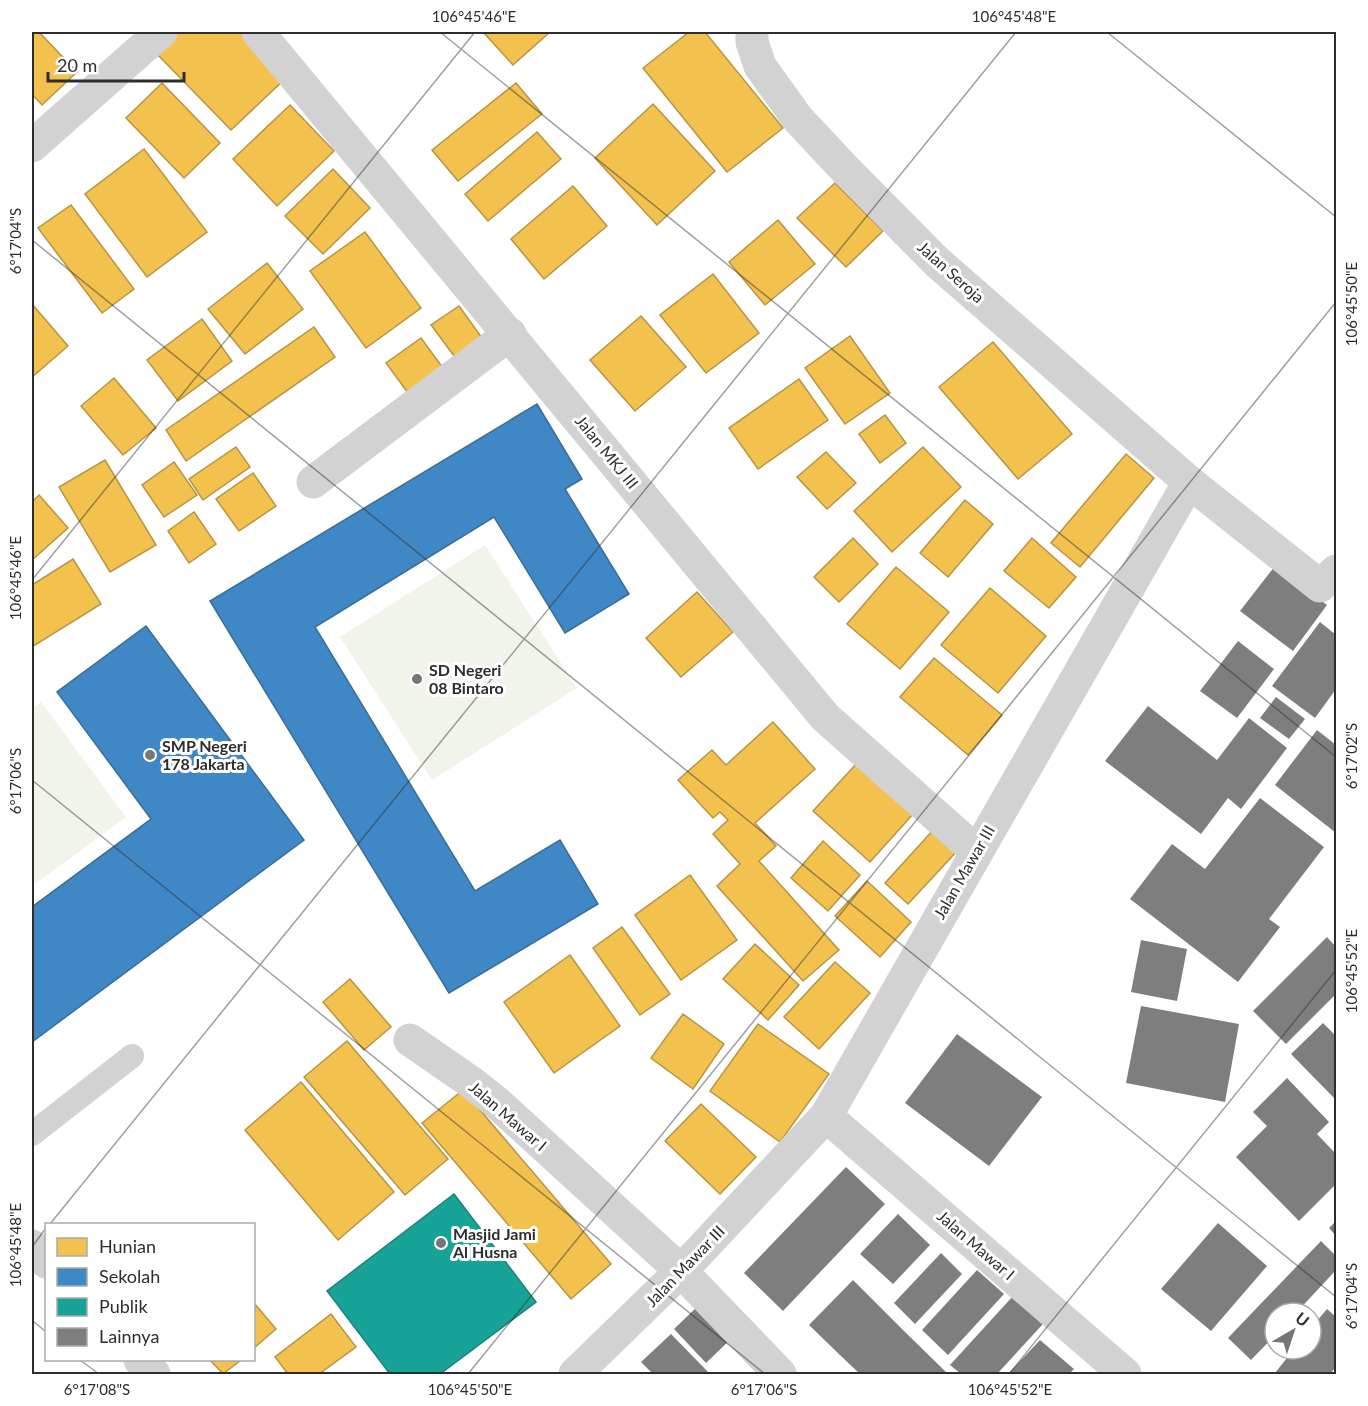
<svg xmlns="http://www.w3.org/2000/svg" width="1368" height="1406" viewBox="0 0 1368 1406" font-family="Lato,sans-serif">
  <rect width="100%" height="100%" fill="#fff"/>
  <g fill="#f0f4eb">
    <path d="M485,545L577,688L432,780L340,637Z"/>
    <path d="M41,702L126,817L32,886V709Z"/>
  </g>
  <g fill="#f2c14e" stroke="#b79544" stroke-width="1.5">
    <path d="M32,32H39L77,72L42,105L32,94Z"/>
    <path d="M178,32H241L286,78L231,130L156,53Z"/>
    <path d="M483,32H550L513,65Z"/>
    <path d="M689,32H705L783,128L727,172L643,68Z"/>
    <path d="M162,83L220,143L184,178L126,118Z"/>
    <path d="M516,83L542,114L458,181L432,150Z"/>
    <path d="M653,104L715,171L657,225L595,158Z"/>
    <path d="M290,105L334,151L277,206L233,159Z"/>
    <path d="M537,132L561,159L488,221L465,194Z"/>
    <path d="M144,149L207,232L147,277L85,194Z"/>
    <path d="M333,169L370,208L323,254L285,216Z"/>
    <path d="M835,183L883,231L846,267L797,218Z"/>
    <path d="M573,186L607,226L544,279L511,239Z"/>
    <path d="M71,205L134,289L102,313L38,228Z"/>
    <path d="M778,220L815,264L765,305L729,262Z"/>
    <path d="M365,232L421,308L366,348L310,271Z"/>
    <path d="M267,263L303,309L245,354L208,309Z"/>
    <path d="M713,274L759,333L706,373L660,315Z"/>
    <path d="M32,304L68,346L32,377Z"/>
    <path d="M459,306L490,349L463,368L431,325Z"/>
    <path d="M641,316L686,367L635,411L590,360Z"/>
    <path d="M202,319L232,361L178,401L147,360Z"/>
    <path d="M314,327L335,357L186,461L166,430Z"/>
    <path d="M850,336L890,393L845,424L805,368Z"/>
    <path d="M421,338L446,372L411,397L386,363Z"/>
    <path d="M993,342L1072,434L1018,479L939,387Z"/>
    <path d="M114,378L156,428L123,455L81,406Z"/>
    <path d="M799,379L828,420L758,469L729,428Z"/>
    <path d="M885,415L906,443L880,463L859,434Z"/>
    <path d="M236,447L250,467L203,500L189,479Z"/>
    <path d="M923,447L961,487L892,552L854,511Z"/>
    <path d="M826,452L856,483L827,509L797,477Z"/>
    <path d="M1126,454L1154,478L1080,567L1051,543Z"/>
    <path d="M105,460L156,545L110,572L59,487Z"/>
    <path d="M174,462L197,495L164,517L142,485Z"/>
    <path d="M253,473L276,506L239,531L216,499Z"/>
    <path d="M39,495L68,528L32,560V502Z"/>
    <path d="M965,500L993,524L948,577L920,553Z"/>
    <path d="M194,512L216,544L189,563L168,531Z"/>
    <path d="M853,538L878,564L839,602L814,577Z"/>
    <path d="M1032,538L1076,577L1049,608L1004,571Z"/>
    <path d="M73,559L101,604L32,647V585Z"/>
    <path d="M896,567L949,612L900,669L847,624Z"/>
    <path d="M990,588L1046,636L998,693L941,645Z"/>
    <path d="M697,592L733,632L681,677L646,638Z"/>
    <path d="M934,658L1002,715L968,755L900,697Z"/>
    <path d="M773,722L815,769L755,823L776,846L759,861L839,950L803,981L717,886L740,864L713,834L728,820L720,812L713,818L678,780L712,750L726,765Z"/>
    <path d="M858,762L914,813L870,862L813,811Z"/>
    <path d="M935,828L959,849L908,904L885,883Z"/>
    <path d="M823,841L860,875L828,911L791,878Z"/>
    <path d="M690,875L737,940L681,980L635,915Z"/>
    <path d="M867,881L911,922L880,957L835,916Z"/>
    <path d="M622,927L670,994L640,1015L593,948Z"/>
    <path d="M755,944L799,985L768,1020L723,979Z"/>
    <path d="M570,955L620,1026L554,1073L504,1002Z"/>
    <path d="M835,962L870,993L819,1049L784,1017Z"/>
    <path d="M350,979L391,1027L364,1050L323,1002Z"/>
    <path d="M683,1014L724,1044L693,1089L651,1058Z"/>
    <path d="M758,1024L829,1074L780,1142L710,1091Z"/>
    <path d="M347,1041L448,1159L405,1195L304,1077Z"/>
    <path d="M301,1082L394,1192L338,1240L245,1130Z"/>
    <path d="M463,1090L611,1264L571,1299L422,1123Z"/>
    <path d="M701,1104L756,1157L720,1194L665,1141Z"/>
    <path d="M254,1303L276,1329L254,1348Z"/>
    <path d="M331,1314L356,1347L319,1374H288L275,1357Z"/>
    <path d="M210,1360H241L223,1374Z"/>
  </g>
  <g fill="#3f88c5" stroke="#3a6d97" stroke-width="1.5">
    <path d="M537,404L582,479L565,489L629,594L565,633L494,517L315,627L475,891L560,840L598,904L449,993L210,601Z"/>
    <path d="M146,626L304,840L32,1042V907L151,819L57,692Z"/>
  </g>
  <path fill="#17a398" stroke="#1e8078" stroke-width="1.5" d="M454,1194L536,1302L440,1374H390L327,1291Z"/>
  <g fill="#7e7e7e">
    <path d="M1275,566L1327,605L1293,651L1240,611Z"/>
    <path d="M1320,622L1336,635V689L1315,718L1272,686Z"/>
    <path d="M1238,641L1274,669L1237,718L1200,691Z"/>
    <path d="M1276,697L1305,719L1289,739L1260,718Z"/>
    <path d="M1148,706L1217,760L1249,718L1287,748L1241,809L1228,798L1201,834L1105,761Z"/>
    <path d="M1317,730L1336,745V833L1275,785Z"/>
    <path d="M1260,798L1324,847L1269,919L1280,927L1238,982L1130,899L1172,844L1205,869Z"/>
    <path d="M1327,937L1336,947V994L1286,1044L1253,1011Z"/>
    <path d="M1141,940L1187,949L1177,1001L1131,992Z"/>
    <path d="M1141,1006L1239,1024L1225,1102L1126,1083Z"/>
    <path d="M1323,1023L1336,1036V1100L1291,1054Z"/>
    <path d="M957,1034L1042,1097L989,1166L905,1103Z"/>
    <path d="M1287,1078L1329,1122L1317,1134L1336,1154V1184L1299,1221L1236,1157L1267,1126L1253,1112Z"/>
    <path d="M846,1167L885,1204L783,1311L744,1273Z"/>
    <path d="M898,1214L930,1245L893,1284L860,1254Z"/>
    <path d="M1336,1221V1236L1329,1228Z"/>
    <path d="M1218,1223L1267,1266L1211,1331L1161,1289Z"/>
    <path d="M1321,1241L1336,1256V1270L1296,1313H1275V1335L1251,1360L1228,1338Z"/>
    <path d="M941,1253L962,1274L915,1324L894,1303Z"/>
    <path d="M977,1270L1004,1294L948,1355L922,1330Z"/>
    <path d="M853,1280L904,1331L948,1374H860L841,1356L809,1325Z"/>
    <path d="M1013,1296L1043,1324L997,1374H961L950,1365Z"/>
    <path d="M700,1304L732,1338L706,1363L674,1329Z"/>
    <path d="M1327,1309L1336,1317V1367L1330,1374H1277L1275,1373L1294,1349H1311V1328Z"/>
    <path d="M671,1334L710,1374H653L641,1362Z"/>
    <path d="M1040,1340L1074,1369L1069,1374H1008Z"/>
  </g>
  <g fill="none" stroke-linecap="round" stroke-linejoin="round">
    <path stroke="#d2d2d2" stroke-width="24" d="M32,1134L132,1056"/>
    <g stroke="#d2d2d2" stroke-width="33">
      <path d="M258,32L825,717L976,851"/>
      <path d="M752,32V42L760,66L798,119L842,166L937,262L1189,482"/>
      <path d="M32,146L161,32"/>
      <path d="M313,482L510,334"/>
      <path d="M410,1040L472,1083L496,1102L681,1271L780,1374"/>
      <path d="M826,1116L1189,482L1320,586L1336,571"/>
    </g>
    <g stroke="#d2d2d2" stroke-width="33">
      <path d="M32,1246L46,1262"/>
      <path d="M140,1360L154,1374"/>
      <path d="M575,1374L681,1271L826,1116L1125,1374"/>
    </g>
  </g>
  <path fill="none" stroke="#2d2d2d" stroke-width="1.5" stroke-opacity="0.45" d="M440,32L1336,757M1107,32L1336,217M32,240L1336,1297M32,580L475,32M32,780L765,1374M50,1224L1016,32M32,1247L46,1228M32,1320L46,1332M80,1360L99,1374M468,1374L1336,302M1009,1374L1336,970"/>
  <g fill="#767676" stroke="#fff" stroke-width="2">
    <circle cx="417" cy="679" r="6"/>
    <circle cx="150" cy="755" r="6"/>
    <circle cx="441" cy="1243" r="6"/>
  </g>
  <g text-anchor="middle" stroke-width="6" stroke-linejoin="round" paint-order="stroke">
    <g font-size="16" fill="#2d2d2d" stroke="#fff">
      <text transform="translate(951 272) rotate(42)" y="6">Jalan Seroja</text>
      <text transform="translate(607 452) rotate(51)" y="6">Jalan MKJ III</text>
      <text transform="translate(964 872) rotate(-60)" y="6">Jalan Mawar III</text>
      <text transform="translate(508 1116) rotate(41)" y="6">Jalan Mawar I</text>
      <text transform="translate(976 1245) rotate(41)" y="6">Jalan Mawar I</text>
      <text transform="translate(685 1266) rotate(-46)" y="6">Jalan Mawar III</text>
    </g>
    <g font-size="16" font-weight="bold" fill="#2d2d2d" stroke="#fff" text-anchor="start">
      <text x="429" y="676">SD Negeri<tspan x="429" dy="18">08 Bintaro</tspan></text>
      <text x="162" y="752">SMP Negeri<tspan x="162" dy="18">178 Jakarta</tspan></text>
      <text x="453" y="1240">Masjid Jami<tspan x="453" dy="18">Al Husna</tspan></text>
    </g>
  </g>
  <rect width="1368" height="1406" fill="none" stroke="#ffffff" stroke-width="66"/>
  <rect x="45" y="1223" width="210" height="138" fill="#ffffff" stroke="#ababab" stroke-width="1.5"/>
  <rect x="57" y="1238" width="30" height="18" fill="#f2c14e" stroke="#ababab" stroke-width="1.5"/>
  <text x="99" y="1253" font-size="18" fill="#2d2d2d">Hunian</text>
  <rect x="57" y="1268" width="30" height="18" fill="#3f88c5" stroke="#ababab" stroke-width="1.5"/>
  <text x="99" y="1283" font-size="18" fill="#2d2d2d">Sekolah</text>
  <rect x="57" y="1298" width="30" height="18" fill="#17a398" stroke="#ababab" stroke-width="1.5"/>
  <text x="99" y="1313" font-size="18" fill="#2d2d2d">Publik</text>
  <rect x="57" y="1328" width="30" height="18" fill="#7e7e7e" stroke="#ababab" stroke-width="1.5"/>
  <text x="99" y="1343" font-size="18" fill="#2d2d2d">Lainnya</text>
  <g transform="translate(1293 1331) rotate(39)"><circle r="28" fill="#ffffff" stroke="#ababab" stroke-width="1.5"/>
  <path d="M0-4.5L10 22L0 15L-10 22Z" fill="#767676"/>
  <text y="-9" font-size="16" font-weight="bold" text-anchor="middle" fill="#2d2d2d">U</text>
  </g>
  <path d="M48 72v9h136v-9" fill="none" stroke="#2d2d2d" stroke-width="3"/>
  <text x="57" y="72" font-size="18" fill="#2d2d2d" stroke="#ffffff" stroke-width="4.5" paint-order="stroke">20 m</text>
  <rect x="33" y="33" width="1302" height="1340" fill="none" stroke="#2d2d2d" stroke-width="2"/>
  <g font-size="15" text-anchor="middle" fill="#2d2d2d">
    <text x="474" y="22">106°45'46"E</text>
    <text x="1014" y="22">106°45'48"E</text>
    <text transform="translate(16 241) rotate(-90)" y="5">6°17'04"S</text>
    <text transform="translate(1352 304) rotate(-90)" y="5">106°45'50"E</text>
    <text transform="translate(16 578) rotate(-90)" y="5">106°45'46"E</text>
    <text transform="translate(1352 756) rotate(-90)" y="5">6°17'02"S</text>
    <text transform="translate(16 781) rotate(-90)" y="5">6°17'06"S</text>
    <text transform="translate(1352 971) rotate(-90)" y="5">106°45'52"E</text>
    <text transform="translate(16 1245) rotate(-90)" y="5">106°45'48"E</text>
    <text transform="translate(1352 1296) rotate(-90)" y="5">6°17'04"S</text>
    <text x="97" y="1395">6°17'08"S</text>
    <text x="470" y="1395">106°45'50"E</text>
    <text x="764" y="1395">6°17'06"S</text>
    <text x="1010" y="1395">106°45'52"E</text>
  </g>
</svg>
